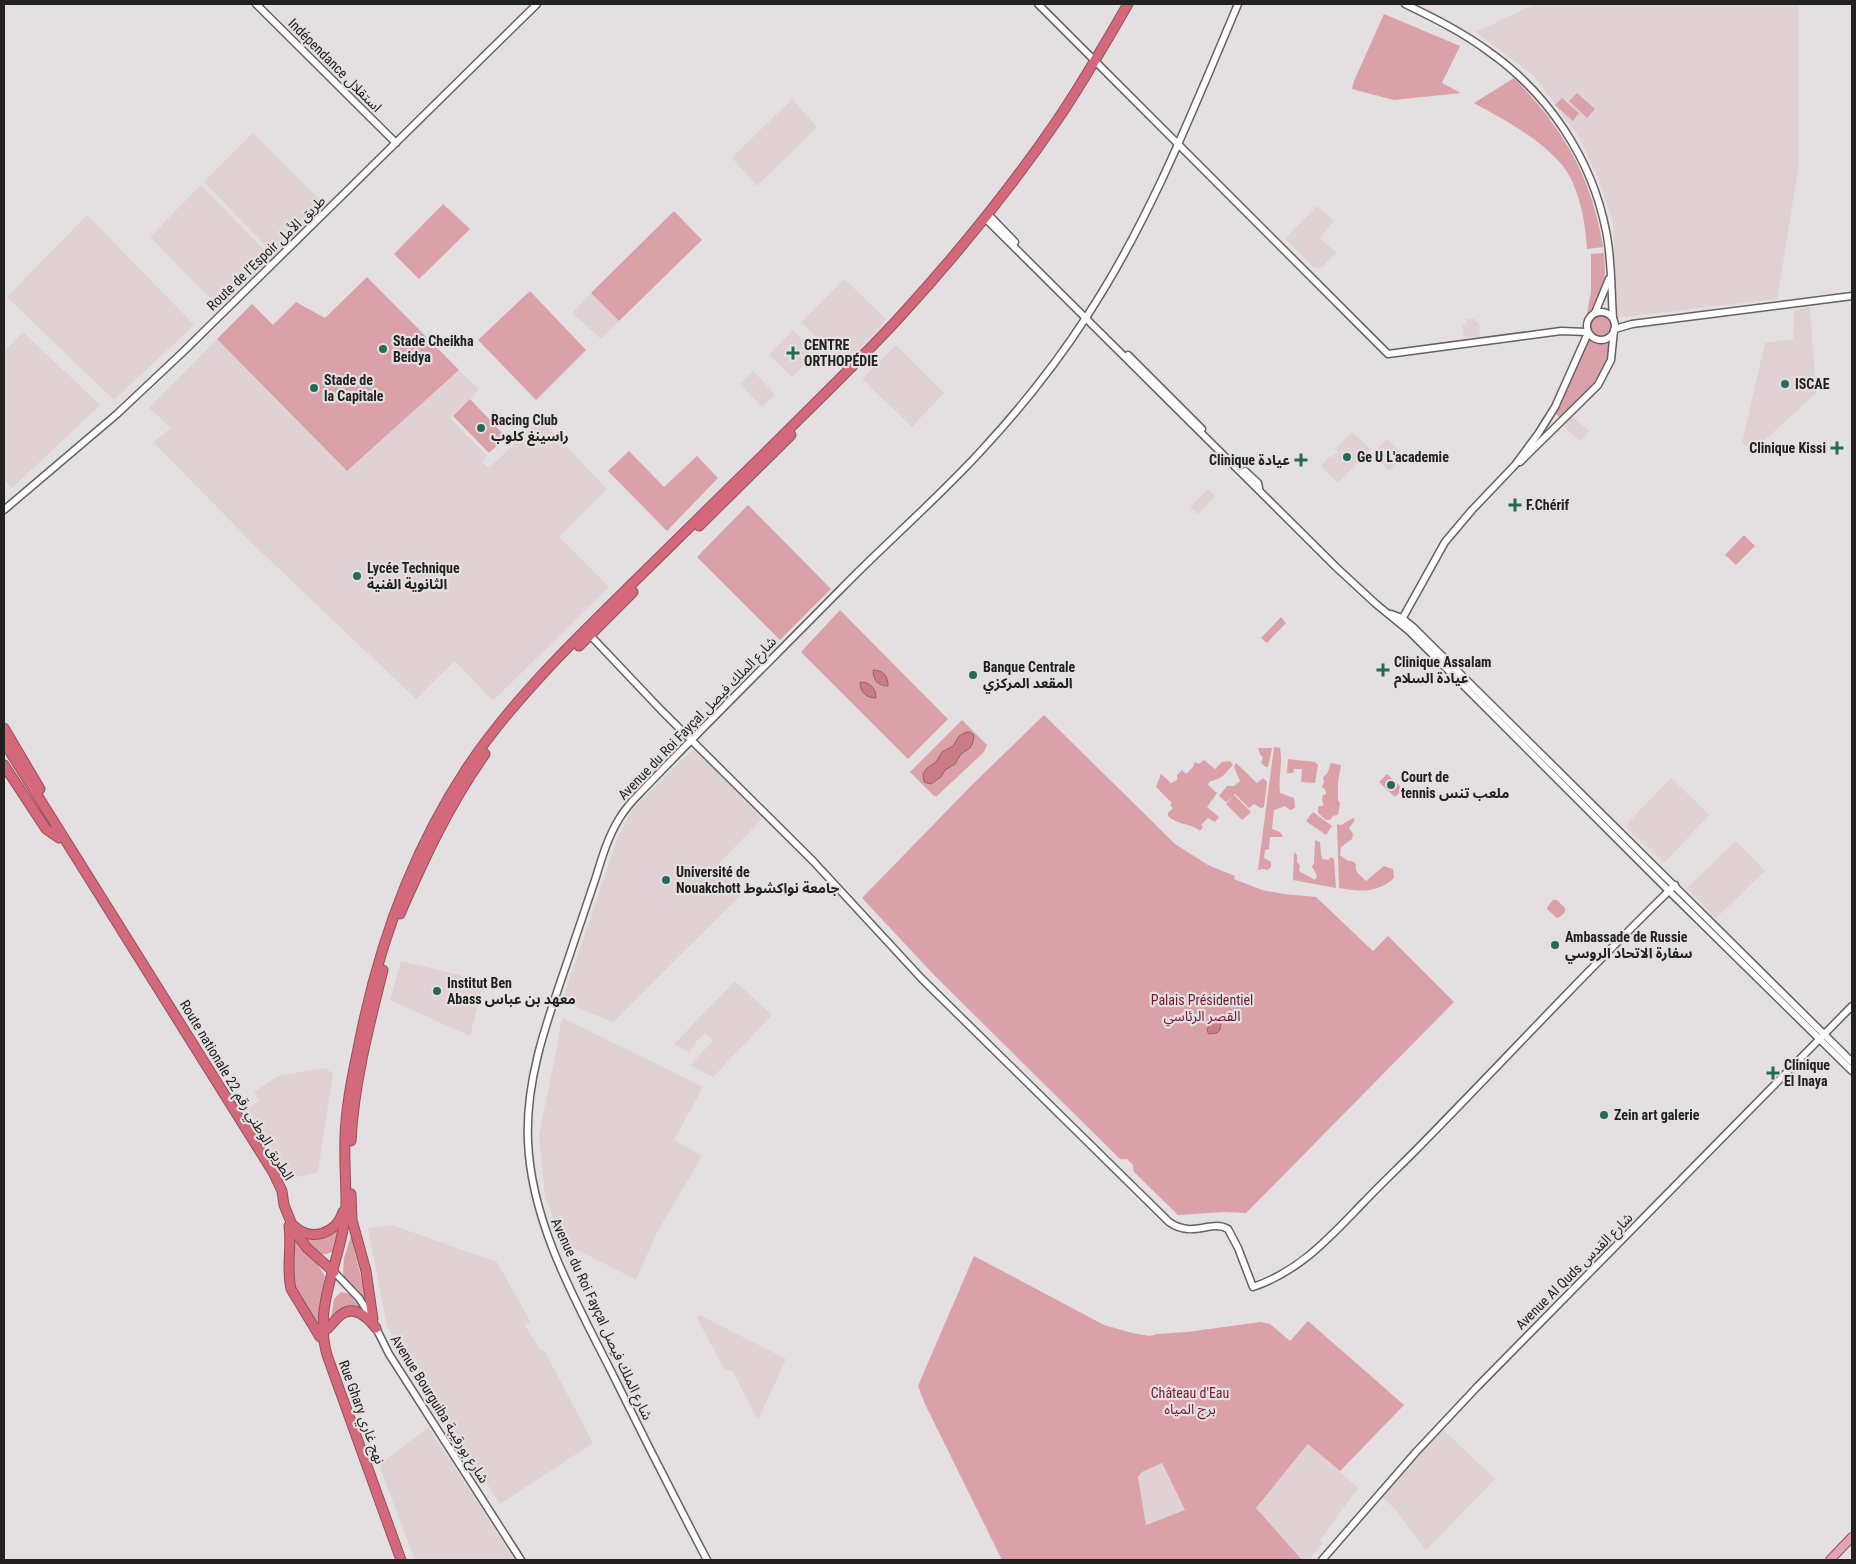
<svg xmlns="http://www.w3.org/2000/svg" width="1856" height="1564" viewBox="0 0 1856 1564" font-family="'Roboto Condensed','Noto Sans Arabic',sans-serif">
  <rect width="100%" height="100%" fill="#e4dfe0"/>
  <g fill="#e0d2d4">
    <path d="M1535,4H1799V165L1777,299L1616,318L1613,221L1599,180L1579,137L1534,76L1476,32Z"/>
    <path d="M792,99L817,127L757,186L732,158Z"/>
    <path d="M253,133L322,202L272,252L204,182Z"/>
    <path d="M201,185L268,254L217,305L150,237Z"/>
    <path d="M1317,206L1334,221L1320,238L1336,253L1321,268H1315L1285,239Z"/>
    <path d="M87,215L194,325L114,400L7,297Z"/>
    <path d="M844,279L886,319L851,360L838,358L801,322Z"/>
    <path d="M591,293L619,321L601,339L572,313Z"/>
    <path d="M1810,307L1816,393L1755,449L1742,443L1765,343L1793,339L1794,310Z"/>
    <path d="M1466,319H1475L1476,322H1478L1481,328L1479,329L1480,336L1464,337L1462,324H1467Z"/>
    <path d="M793,330L816,353L792,377L769,354Z"/>
    <path d="M23,332L100,405L12,488L4,479V351Z"/>
    <path d="M217,339L347,471L459,370L479,390L450,418L487,456L482,462L489,468L540,419L607,489L559,537L609,587L493,701L455,661L416,699L256,547L153,442L171,428L149,408Z"/>
    <path d="M896,345L944,393L912,427L862,379Z"/>
    <path d="M753,371L775,394L762,407L740,384Z"/>
    <path d="M1572,416L1589,431L1580,441L1563,426Z"/>
    <path d="M1352,432L1371,449L1338,483L1321,466L1329,456L1331,458L1338,451L1335,449Z"/>
    <path d="M1387,439L1404,455L1389,471L1372,454Z"/>
    <path d="M1208,489L1215,496L1198,514L1190,507Z"/>
    <path d="M695,749L762,819L716,866L742,894L613,1022L562,1001L618,837L632,810L687,755Z"/>
    <path d="M1671,778L1709,815L1664,863L1625,826Z"/>
    <path d="M1736,841L1765,871L1716,918L1687,888Z"/>
    <path d="M401,961L484,981L470,1036L390,1000Z"/>
    <path d="M735,981L772,1015L713,1077L690,1065L713,1041L705,1033L695,1043L696,1044L689,1052L674,1044Z"/>
    <path d="M563,1018L703,1087L674,1140L702,1156L656,1234L636,1280L562,1242L545,1197L539,1135L558,1042L560,1026Z"/>
    <path d="M324,1068L333,1073L318,1172L298,1177L282,1170L262,1130L248,1109L259,1100L254,1092L278,1076Z"/>
    <path d="M392,1225L497,1262L530,1321L525,1326L541,1351L544,1350L593,1443L500,1504L387,1326L368,1228Z"/>
    <path d="M699,1315L786,1359L758,1420L732,1370L725,1371L697,1318Z"/>
    <path d="M428,1427L515,1560H415L379,1465Z"/>
    <path d="M1442,1429L1495,1479L1426,1550L1395,1509L1382,1497Z"/>
    <path d="M1309,1444L1358,1488L1320,1540L1323,1543L1309,1560H1302L1255,1508Z"/>
    <path d="M1161,1462L1185,1510L1146,1525L1138,1477L1142,1472Z"/>
  </g>
  <g fill="#dba1a8" fill-rule="evenodd">
    <path d="M1384,14L1460,46L1442,83L1461,93L1394,100L1352,89L1354,81Z"/>
    <path d="M1514,78C1563,128 1592,177 1603,247L1587,249C1586,224 1579,185 1562,165C1541,139 1503,119 1474,103Z"/>
    <path d="M1577,93L1595,109L1587,118L1569,101Z"/>
    <path d="M1562,98L1579,113L1573,121L1555,105Z"/>
    <path d="M443,204L470,229L419,279L394,254Z"/>
    <path d="M674,211L702,240L619,321L591,293Z"/>
    <path d="M1604,253C1606,280 1606,297 1586,318L1591,292V254Z"/>
    <path d="M367,277L459,370L347,471L217,339L252,304L273,325L296,302L325,318Z"/>
    <path d="M530,291L586,350L536,400L478,340Z"/>
    <circle cx="1601" cy="326" r="11"/>
    <path d="M1585,338C1594,344 1602,346 1611,340C1606,379 1586,391 1560,418L1554,412Z"/>
    <path d="M470,399L506,437L489,453L453,416Z"/>
    <path d="M629,451L664,487L697,456L718,478L667,531L608,471Z"/>
    <path d="M748,505L831,589L780,640L697,557Z"/>
    <path d="M1744,535L1755,546L1736,565L1725,555Z"/>
    <path d="M840,610L948,719L908,759L801,652Z"/>
    <path d="M1281,617L1286,623L1267,643L1261,638Z"/>
    <path d="M1044,715L1175,844L1208,865L1235,876L1234,879L1262,890L1284,894L1316,897L1373,951L1388,936L1454,1002L1246,1213L1224,1212L1178,1215L1134,1172L1133,1165L1127,1159H1120L936,977L862,898L971,786Z"/>
    <path d="M962,720L987,745L984,752L937,796H934L910,772Z"/>
    <path d="M1274,747L1280,748C1283,763 1278,777 1280,793L1294,798L1295,808L1290,810L1285,806L1274,810L1272,829L1280,832L1283,837H1270L1269,849L1265,850L1264,858L1271,862V867L1268,870L1263,869L1258,870Z"/>
    <path d="M1258,748H1272L1268,767H1266L1261,763L1263,758L1260,754Z"/>
    <path d="M1288,759L1315,762L1318,765L1315,783L1301,782L1302,769H1294L1293,773H1287Z"/>
    <path d="M1204,760L1215,769L1222,762L1230,761L1233,765L1222,777L1209,782L1208,785L1217,793L1207,807L1219,817L1215,822L1208,818L1201,825L1203,827L1200,831C1191,823 1177,825 1168,816V813L1173,808L1170,805L1172,803L1156,787L1161,774L1171,783L1177,780V775L1182,770L1186,774L1193,767L1195,762L1199,764Z"/>
    <path d="M1236,763L1257,783L1263,778L1267,782L1264,807L1261,808L1254,804L1249,808L1235,794L1234,795L1251,812L1242,820L1226,804L1233,796L1226,802L1219,796L1227,786H1234L1240,781L1234,767Z"/>
    <path d="M1331,763L1341,765L1338,782V800L1340,803L1338,815L1333,816L1330,820H1326L1318,813V807L1324,805L1322,800L1323,795L1326,794L1325,789L1322,787L1324,782L1323,777L1327,774Z"/>
    <path d="M1387,774L1403,789L1395,797L1379,782Z"/>
    <path d="M1313,812L1332,826L1326,835L1306,821Z"/>
    <path d="M1353,818L1355,820L1349,828L1353,834L1352,839L1341,847L1340,855L1348,861H1352L1356,864C1354,873 1361,875 1366,881L1384,866L1393,869L1394,878C1378,893 1360,892 1339,888L1337,824L1341,825Z"/>
    <path d="M1315,840L1320,842L1321,855L1323,859L1328,860L1331,857L1334,859L1336,888L1293,880L1294,852L1297,855V862L1300,865L1299,871L1315,880L1317,876L1312,866L1314,864Z"/>
    <path d="M1553,900H1557L1565,908V912L1560,917L1557,918L1547,909L1548,906Z"/>
    <path d="M340,1226L334,1250C319,1262 311,1246 301,1235Z"/>
    <path d="M353,1230L354,1249L367,1301L357,1289L345,1279L343,1274L344,1258Z"/>
    <path d="M294,1238C302,1250 321,1265 325,1277L317,1324L293,1284L292,1276L295,1255Z"/>
    <path d="M974,1256L1104,1325L1132,1333L1150,1336L1157,1334L1187,1332L1261,1322L1270,1324L1290,1341L1308,1321L1404,1405L1340,1471L1308,1444L1256,1508L1302,1560H1002L925,1404L918,1386ZM1162,1463L1185,1510L1146,1525L1138,1477L1142,1472Z"/>
    <path d="M341,1292L350,1294L361,1309L352,1307L343,1309L330,1323L334,1299Z"/>
  </g>
  <g fill="#cb7b86" stroke="#986067">
    <path d="M873,670C883,670 888,676 888,686C878,686 873,680 873,670Z"/>
    <path d="M860,682C870,682 876,688 876,698C866,698 860,692 860,682Z"/>
    <path d="M966,732H970L974,735L973,742L970,748L961,754L955,764L945,770L941,777L931,784L924,782L923,774L927,768L936,762L942,752L953,746L959,736Z"/>
    <path d="M1217,1020H1221L1220,1030L1217,1033L1209,1034L1207,1031L1209,1024Z"/>
  </g>
  <g fill="none" stroke-linecap="round" stroke-linejoin="round">
    <g stroke="#656161" stroke-width="9">
      <g id="minor">
        <path d="M256,4L396,143"/>
        <path d="M1038,4L1388,354L1561,331L1587,332"/>
        <path d="M1405,4C1434,18 1462,32 1488,51C1548,93 1592,159 1606,231C1612,259 1611,290 1613,318"/>
        <path d="M988,214L1015,242"/>
        <path d="M985,218L1337,568L1376,604L1409,631L1669,891L1852,1071"/>
        <circle cx="1601" cy="326" r="14"/>
        <path d="M1595,313L1609,279"/>
        <path d="M1615,329L1632,324L1852,296"/>
        <path d="M1128,355L1202,429"/>
        <path d="M1520,462L1598,385L1611,360L1614,330"/>
        <path d="M1245,471L1258,483L1259,488"/>
        <path d="M4,510L117,414L184,351L537,4"/>
        <path d="M1391,614L1402,618L1413,627L1852,1062"/>
        <path d="M1401,621L1445,542L1472,510L1515,465L1538,434L1555,407L1588,333"/>
        <path d="M588,633L661,710L813,861L922,979L1169,1222C1193,1239 1211,1219 1228,1229L1238,1248L1253,1287C1300,1271 1329,1238 1363,1203C1379,1186 1396,1170 1413,1153C1501,1064 1585,972 1675,885"/>
        <path d="M336,1274L359,1298L371,1317"/>
        <path d="M375,1326L389,1354L521,1560"/>
        <path d="M707,1560C674,1497 642,1434 611,1371C575,1300 531,1222 528,1141C525,1074 551,1011 572,948C580,924 588,900 596,877C602,857 608,837 619,819C625,809 632,801 640,793C706,724 774,657 841,589C887,542 937,499 981,451C1020,409 1056,364 1087,316C1150,220 1193,110 1238,4"/>
        <path d="M1322,1560L1416,1452L1477,1387L1852,1006"/>
      </g>
    </g>
    <g stroke="#954f5b" stroke-width="10">
      <path id="major" d="M1830,1560L1852,1537"/>
    </g>
    <g stroke="#954f5b" stroke-width="11">
      <g id="highway">
        <path d="M699,526L791,435"/>
        <path d="M579,646L633,592"/>
        <path d="M4,728L40,789"/>
        <path d="M4,742L273,1172L282,1191L284,1205L295,1232L307,1248L334,1272"/>
        <path d="M4,765L46,829L59,838"/>
        <path d="M400,914C425,857 449,805 485,754"/>
        <path d="M351,1141C354,1083 369,1026 383,970"/>
        <path d="M351,1194L352,1220L366,1271L373,1319"/>
        <path d="M289,1226C292,1247 286,1268 291,1289L320,1337"/>
        <path d="M294,1226C311,1242 336,1234 343,1212"/>
        <path d="M317,1328L327,1329C332,1325 336,1318 342,1314C355,1305 368,1318 376,1328"/>
        <path d="M401,1560L327,1355C312,1302 345,1255 346,1203C346,1175 343,1148 346,1121C348,1097 353,1072 358,1049C377,949 411,853 467,768C515,696 581,634 642,574C685,532 727,490 770,448C813,405 856,364 897,320C954,258 1008,192 1056,122C1082,84 1105,44 1128,4"/>
      </g>
    </g>
    <use href="#minor" stroke="#fff" stroke-width="6"/>
    <use href="#major" stroke="#e5a5b0" stroke-width="8"/>
    <use href="#highway" stroke="#d3697b" stroke-width="9"/>
  </g>
  <g fill="#266959" stroke="#e4dfe0" stroke-width="2">
    <circle cx="383" cy="349" r="5"/>
    <path d="M790.5 345.5h5v5h5v5h-5v5h-5v-5h-5v-5h5z"/>
    <circle cx="1785" cy="384" r="5"/>
    <circle cx="314" cy="388" r="5"/>
    <circle cx="481" cy="428" r="5"/>
    <path d="M1834.5 440.5h5v5h5v5h-5v5h-5v-5h-5v-5h5z"/>
    <circle cx="1347" cy="457" r="5"/>
    <path d="M1298.5 452.5h5v5h5v5h-5v5h-5v-5h-5v-5h5z"/>
    <path d="M1512.5 497.5h5v5h5v5h-5v5h-5v-5h-5v-5h5z"/>
    <circle cx="357" cy="576" r="5"/>
    <path d="M1380.5 662.5h5v5h5v5h-5v5h-5v-5h-5v-5h5z"/>
    <circle cx="973" cy="675" r="5"/>
    <circle cx="1391" cy="785" r="5"/>
    <circle cx="666" cy="880" r="5"/>
    <circle cx="1555" cy="945" r="5"/>
    <circle cx="437" cy="991" r="5"/>
    <path d="M1770.5 1065.5h5v5h5v5h-5v5h-5v-5h-5v-5h5z"/>
    <circle cx="1604" cy="1115" r="5"/>
  </g>
  <g text-anchor="middle" stroke-width="4.5" stroke-linejoin="round" paint-order="stroke">
    <g font-size="14" fill="#222020" stroke="#e4dfe0">
      <text transform="translate(335 65) rotate(45)" y="5">Indépendance استقلال</text>
      <text transform="translate(266 253) rotate(-44)" y="5">Route de l’Espoir طريق الأمل</text>
      <text transform="translate(697 718) rotate(-46)" y="5">Avenue du Roi Fayçal شارع الملك فيصل</text>
      <text transform="translate(237 1090) rotate(59)" y="5">Route nationale 22 الطريق الوطني رقم</text>
      <text transform="translate(1574 1271) rotate(-45)" y="5">Avenue Al Quds شارع القدس</text>
      <text transform="translate(602 1319) rotate(65)" y="5">Avenue du Roi Fayçal شارع الملك فيصل</text>
      <text transform="translate(440 1409) rotate(58)" y="5">Avenue Bourguiba شارع بورقيبة</text>
      <text transform="translate(362 1412) rotate(70)" y="5">Rue Ghary نهج غاري</text>
    </g>
    <g font-size="14" font-weight="bold" fill="#222020" stroke="#e4dfe0" text-anchor="start">
      <text x="393" y="346">Stade Cheikha<tspan x="393" dy="16">Beidya</tspan></text>
      <text x="804" y="350">CENTRE<tspan x="804" dy="16">ORTHOPÉDIE</tspan></text>
      <text x="324" y="385">Stade de<tspan x="324" dy="16">la Capitale</tspan></text>
      <text x="1795" y="389">ISCAE</text>
      <text x="491" y="425">Racing Club<tspan x="491" dy="16">راسينغ كلوب</tspan></text>
      <text x="1826" y="453" text-anchor="end">Clinique Kissi</text>
      <text x="1357" y="462">Ge U L'academie</text>
      <text x="1290" y="465" text-anchor="end">Clinique عيادة</text>
      <text x="1526" y="510">F.Chérif</text>
      <text x="367" y="573">Lycée Technique<tspan x="367" dy="16">الثانوية الفنية</tspan></text>
      <text x="1394" y="667">Clinique Assalam<tspan x="1394" dy="16">عيادة السلام</tspan></text>
      <text x="983" y="672">Banque Centrale<tspan x="983" dy="16">المقعد المركزي</tspan></text>
      <text x="1401" y="782">Court de<tspan x="1401" dy="16">tennis ملعب تنس</tspan></text>
      <text x="676" y="877">Université de<tspan x="676" dy="16">Nouakchott جامعة نواكشوط</tspan></text>
      <text x="1565" y="942">Ambassade de Russie<tspan x="1565" dy="16">سفارة الاتحاد الروسي</tspan></text>
      <text x="447" y="988">Institut Ben<tspan x="447" dy="16">Abass معهد بن عباس</tspan></text>
      <text x="1784" y="1070">Clinique<tspan x="1784" dy="16">El Inaya</tspan></text>
      <text x="1614" y="1120">Zein art galerie</text>
    </g>
    <g font-size="14" fill="#771731" stroke="#e4dfe0">
      <text x="1202" y="1005">Palais Présidentiel<tspan x="1202" dy="16">القصر الرئاسي</tspan></text>
      <text x="1190" y="1398">Château d'Eau<tspan x="1190" dy="16">برج المياه</tspan></text>
    </g>
  </g>
  <rect width="1856" height="1564" fill="none" stroke="#222020" stroke-width="10"/>
</svg>
